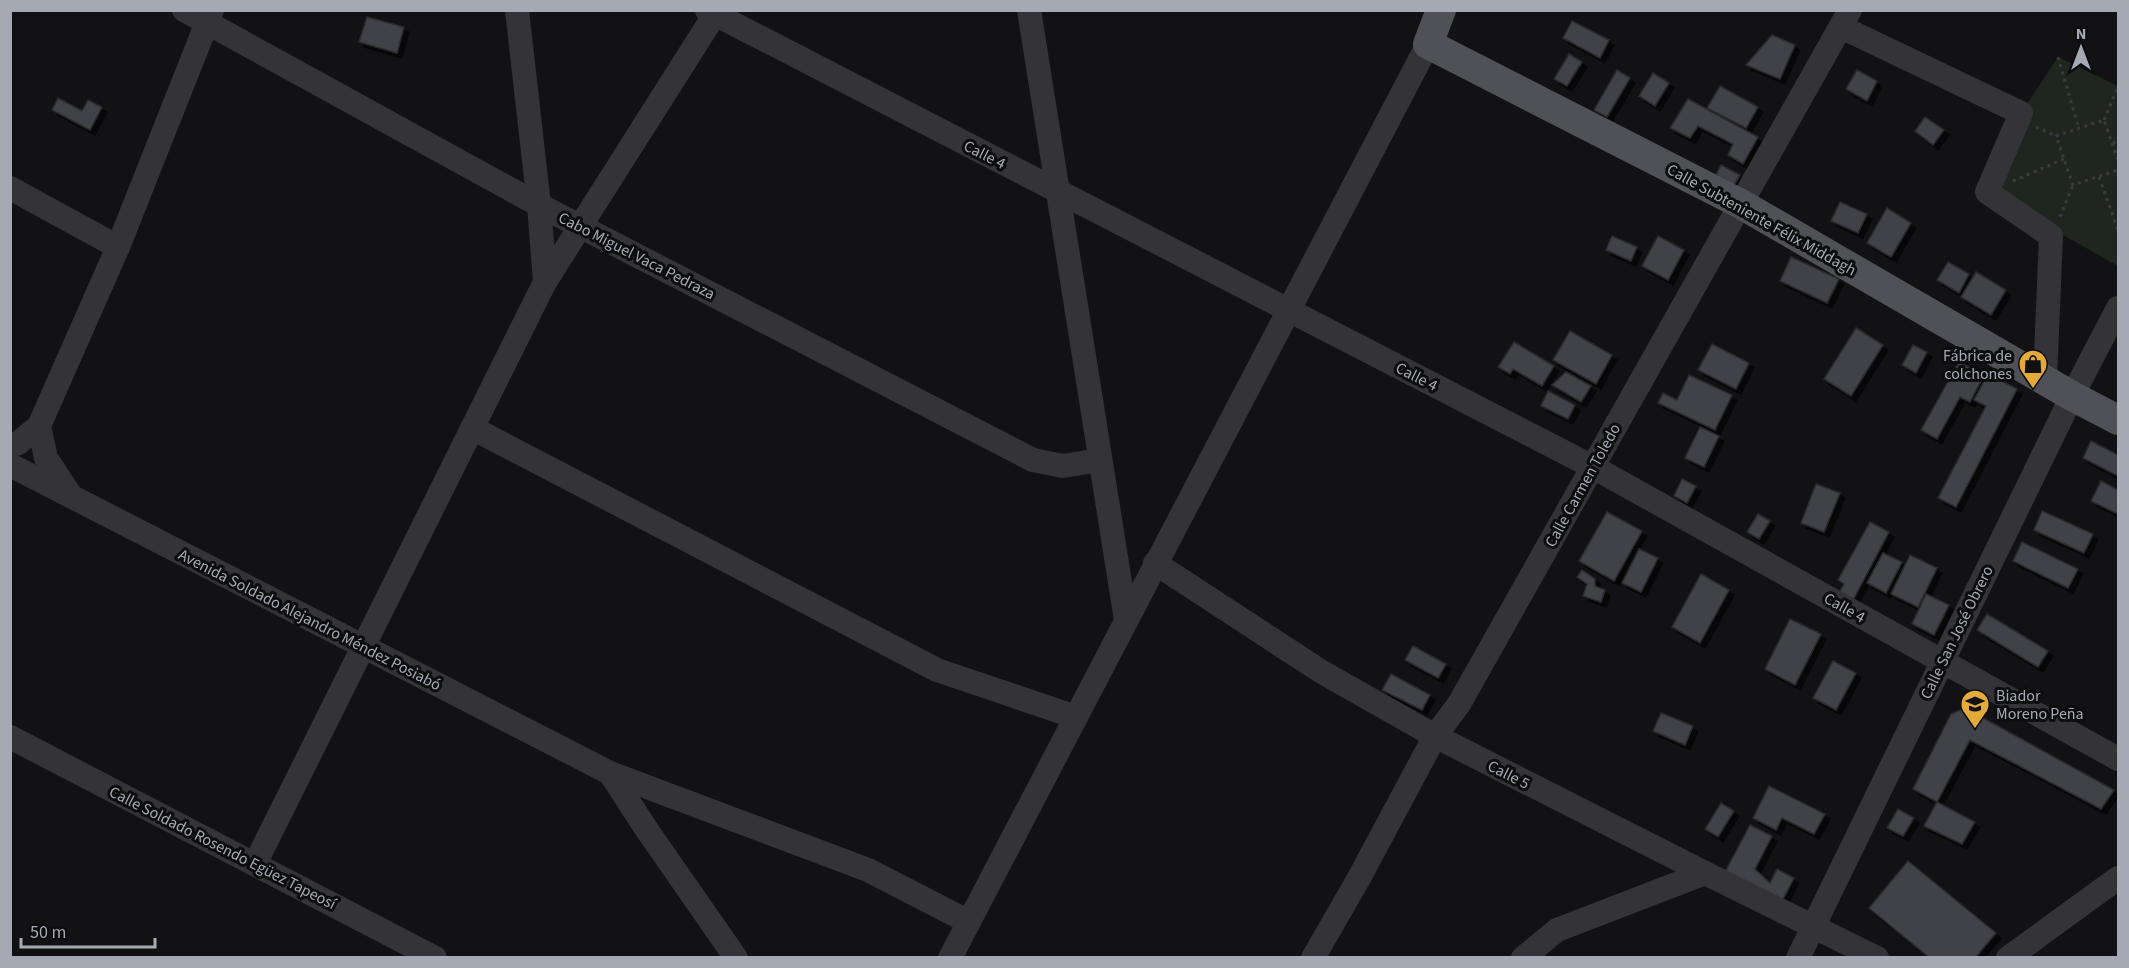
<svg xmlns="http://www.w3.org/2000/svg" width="2129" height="968" viewBox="0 0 2129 968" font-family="'Source Sans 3',sans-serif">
  <defs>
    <filter id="shadow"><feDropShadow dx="5" dy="5" stdDeviation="0" flood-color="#0009"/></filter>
  </defs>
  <rect width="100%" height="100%" fill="#121214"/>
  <path fill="#1f2620" d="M2058,57L2118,86V266L1987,192L2021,113Z"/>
  <g fill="#414247" stroke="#2c2c2f" stroke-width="1.5" filter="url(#shadow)">
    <path d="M367,17L404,27L397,53L359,42Z"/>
    <path d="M1572,21L1609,40L1600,58L1563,38Z"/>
    <path d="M1772,35L1795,45L1780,79L1746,65Z"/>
    <path d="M1569,54L1582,62L1567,86L1554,79Z"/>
    <path d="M1617,70L1630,78L1607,117L1594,110Z"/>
    <path d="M1857,70L1877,81L1867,101L1846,89Z"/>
    <path d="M1653,73L1669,83L1655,106L1639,96Z"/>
    <path d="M1720,86L1758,107L1746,128L1707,108Z"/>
    <path d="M58,98L82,111L88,100L102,107L90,130L52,110Z"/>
    <path d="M1688,99L1758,137L1743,164L1728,155L1733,144L1698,126L1690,138L1670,128Z"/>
    <path d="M1925,117L1944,130L1933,145L1915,131Z"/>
    <path d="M1721,165L1740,175L1734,185L1716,175Z"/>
    <path d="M1840,202L1867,214L1858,233L1831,221Z"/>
    <path d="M1887,208L1911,223L1891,257L1867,243Z"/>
    <path d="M1612,236L1637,247L1631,261L1606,250Z"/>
    <path d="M1658,236L1684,250L1668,280L1642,266Z"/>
    <path d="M1791,257L1839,279L1827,303L1780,281Z"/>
    <path d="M1948,262L1969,274L1959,293L1937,280Z"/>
    <path d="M1976,272L2006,290L1991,315L1961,297Z"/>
    <path d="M1856,328L1883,345L1851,396L1824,379Z"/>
    <path d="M1570,331L1612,355L1596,384L1553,360Z"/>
    <path d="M1514,342L1554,366L1542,386L1513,369L1510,374L1498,367Z"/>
    <path d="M1712,344L1749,363L1736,389L1698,370Z"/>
    <path d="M1913,345L1927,352L1916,373L1902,365Z"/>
    <path d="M1959,362L1984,375L1970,402L1960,397L1937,439L1921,430Z"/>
    <path d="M1566,372L1591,386L1581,402L1552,385Z"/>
    <path d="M1988,374L2017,389L1956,507L1938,498L1986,406L1974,400Z"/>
    <path d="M1689,375L1732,395L1715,430L1658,403L1663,393L1677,400Z"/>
    <path d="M1548,391L1575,405L1568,419L1541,406Z"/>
    <path d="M1700,427L1719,436L1704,467L1685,458Z"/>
    <path d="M2091,441L2118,455V476L2083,458Z"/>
    <path d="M1682,479L1696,486L1687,503L1674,496Z"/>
    <path d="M2101,481L2118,490V514L2091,501Z"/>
    <path d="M1816,484L1840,493L1824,532L1801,523Z"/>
    <path d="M2042,511L2093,534L2084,553L2034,530Z"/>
    <path d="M1607,512L1642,531L1614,581L1579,561Z"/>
    <path d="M1758,514L1770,521L1759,539L1747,532Z"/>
    <path d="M1870,522L1889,532L1852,602L1838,595L1844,584L1838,580Z"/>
    <path d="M2022,542L2078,569L2068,588L2013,561Z"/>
    <path d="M1639,549L1658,558L1641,592L1622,583Z"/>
    <path d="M1883,553L1902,562L1886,593L1867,583Z"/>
    <path d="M1910,555L1937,568L1918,607L1891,594Z"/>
    <path d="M1582,570L1595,579V586L1605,590L1601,602L1583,596L1587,584L1577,577Z"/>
    <path d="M1701,574L1729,590L1700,643L1672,627Z"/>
    <path d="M1926,594L1949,605L1934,635L1912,624Z"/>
    <path d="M1987,614L2048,651L2038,667L1977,630Z"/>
    <path d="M1790,619L1821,634L1795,685L1765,669Z"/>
    <path d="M1413,646L1446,664L1438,678L1405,660Z"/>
    <path d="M1833,661L1856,673L1836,710L1813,698Z"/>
    <path d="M1391,674L1430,695L1422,710L1382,690Z"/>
    <path d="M1965,708L2114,790L2101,809L1970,740L1937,802L1913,789L1951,714Z"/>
    <path d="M1661,713L1693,726L1685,745L1653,731Z"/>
    <path d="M1769,786L1825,814L1814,834L1782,818L1776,830L1753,818Z"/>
    <path d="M1937,802L1975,822L1962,844L1924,826Z"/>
    <path d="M1721,803L1734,811L1718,837L1705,829Z"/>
    <path d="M1898,809L1914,818L1903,836L1887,828Z"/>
    <path d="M1750,825L1772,836L1755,869L1770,883L1777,869L1794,878L1781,903L1724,874Z"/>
    <path d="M1908,861L1996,933L1975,958H1930L1869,908Z"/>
  </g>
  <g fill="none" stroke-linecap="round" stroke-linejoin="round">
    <g stroke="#3a3b3f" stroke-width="3" stroke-dasharray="3 4.5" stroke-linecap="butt">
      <path d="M2058,57L2079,129"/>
      <path d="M2104,120L2118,86"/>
      <path d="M2036,127L2056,136"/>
      <path d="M2113,143L2118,141"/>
      <path d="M2118,160L2104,120L2056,136L2073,185L2118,170"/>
      <path d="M2099,177L2118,230"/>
      <path d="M2013,181L2064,159"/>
      <path d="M2060,217L2073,185"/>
    </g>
    <g stroke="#343438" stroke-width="24">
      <path d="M184,10L539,205L1033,460L1063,466L1100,460"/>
      <path d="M517,10L539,205L545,282"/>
      <path d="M707,10L1593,467L2118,759"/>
      <path d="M1029,10L1126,620"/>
      <path d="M1841,27L2021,113L1987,192L2051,236L2045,379"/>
      <path d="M10,188L118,247"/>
      <path d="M39,426L46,458L69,493"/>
      <path d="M472,428L937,670L1076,717"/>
      <path d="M10,444H17L39,426L118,247L212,10"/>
      <path d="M10,465L610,773L868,870L969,922"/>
      <path d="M1155,563L1322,672L1435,736L1705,873L1877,958"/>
      <path d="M10,737L435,958"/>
      <path d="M610,773L647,830L736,958"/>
      <path d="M255,864L545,282L715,14"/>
      <path d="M950,958L1428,44"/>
      <path d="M1313,958L1359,878L1435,736L1459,704L1850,10"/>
      <path d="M1523,958L1557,930L1705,873"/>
      <path d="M1798,958L2072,396L2118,308"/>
      <path d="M2008,958L2118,878"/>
    </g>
    <path stroke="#505157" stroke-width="30" d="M1441,10L1428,44L1741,204L2072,396L2118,420"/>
  </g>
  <defs>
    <g id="shop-pin" transform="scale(1.5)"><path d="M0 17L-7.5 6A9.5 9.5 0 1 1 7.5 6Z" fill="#e4ab3a" stroke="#0d0d0f"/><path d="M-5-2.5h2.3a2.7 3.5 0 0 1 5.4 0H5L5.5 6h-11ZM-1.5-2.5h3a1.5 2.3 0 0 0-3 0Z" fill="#111"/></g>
    <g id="university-pin" transform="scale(1.5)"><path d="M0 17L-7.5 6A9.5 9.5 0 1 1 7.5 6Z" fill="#e4ab3a" stroke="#0d0d0f"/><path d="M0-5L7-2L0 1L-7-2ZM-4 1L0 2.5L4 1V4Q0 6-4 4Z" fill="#111"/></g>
  </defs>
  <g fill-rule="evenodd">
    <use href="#shop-pin" x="2033" y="364"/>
    <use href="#university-pin" x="1975" y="704"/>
  </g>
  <g text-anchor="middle" stroke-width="6" stroke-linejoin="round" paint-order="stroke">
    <g font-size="16" fill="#a5a9b3" stroke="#0d0d0f">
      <text transform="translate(985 154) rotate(27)" y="6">Calle 4</text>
      <text transform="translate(1762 219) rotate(29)" y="6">Calle Subteniente Félix Middagh</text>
      <text transform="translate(637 255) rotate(27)" y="6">Cabo Miguel Vaca Pedraza</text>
      <text transform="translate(1417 376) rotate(27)" y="6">Calle 4</text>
      <text transform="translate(1582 485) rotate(-61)" y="6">Calle Carmen Toledo</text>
      <text transform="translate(1845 607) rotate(29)" y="6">Calle 4</text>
      <text transform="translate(310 619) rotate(27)" y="6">Avenida Soldado Alejandro Méndez Posiabó</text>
      <text transform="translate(1956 632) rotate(-64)" y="6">Calle San José Obrero</text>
      <text transform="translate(1509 774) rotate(27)" y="6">Calle 5</text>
      <text transform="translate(223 847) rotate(27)" y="6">Calle Soldado Rosendo Egüez Tapeosí</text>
    </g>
    <g font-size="16" fill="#a5a9b3" stroke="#0d0d0f" text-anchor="end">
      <text x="2012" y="361">Fábrica de<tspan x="2012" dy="18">colchones</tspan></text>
      <text x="1996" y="701" text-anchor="start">Biador<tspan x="1996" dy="18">Moreno Peña</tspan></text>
    </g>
  </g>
  <rect width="2129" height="968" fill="none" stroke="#a5a9b3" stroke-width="24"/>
  <g transform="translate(2081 48)" stroke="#0d0d0f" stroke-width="4.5" paint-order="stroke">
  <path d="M0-4.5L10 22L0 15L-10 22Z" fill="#a5a9b3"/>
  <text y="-9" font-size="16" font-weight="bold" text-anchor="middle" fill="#a5a9b3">N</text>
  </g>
  <path d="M21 938v9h134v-9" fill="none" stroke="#a5a9b3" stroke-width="3"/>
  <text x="30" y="938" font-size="18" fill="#a5a9b3" stroke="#0d0d0f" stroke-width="4.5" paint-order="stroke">50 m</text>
</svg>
